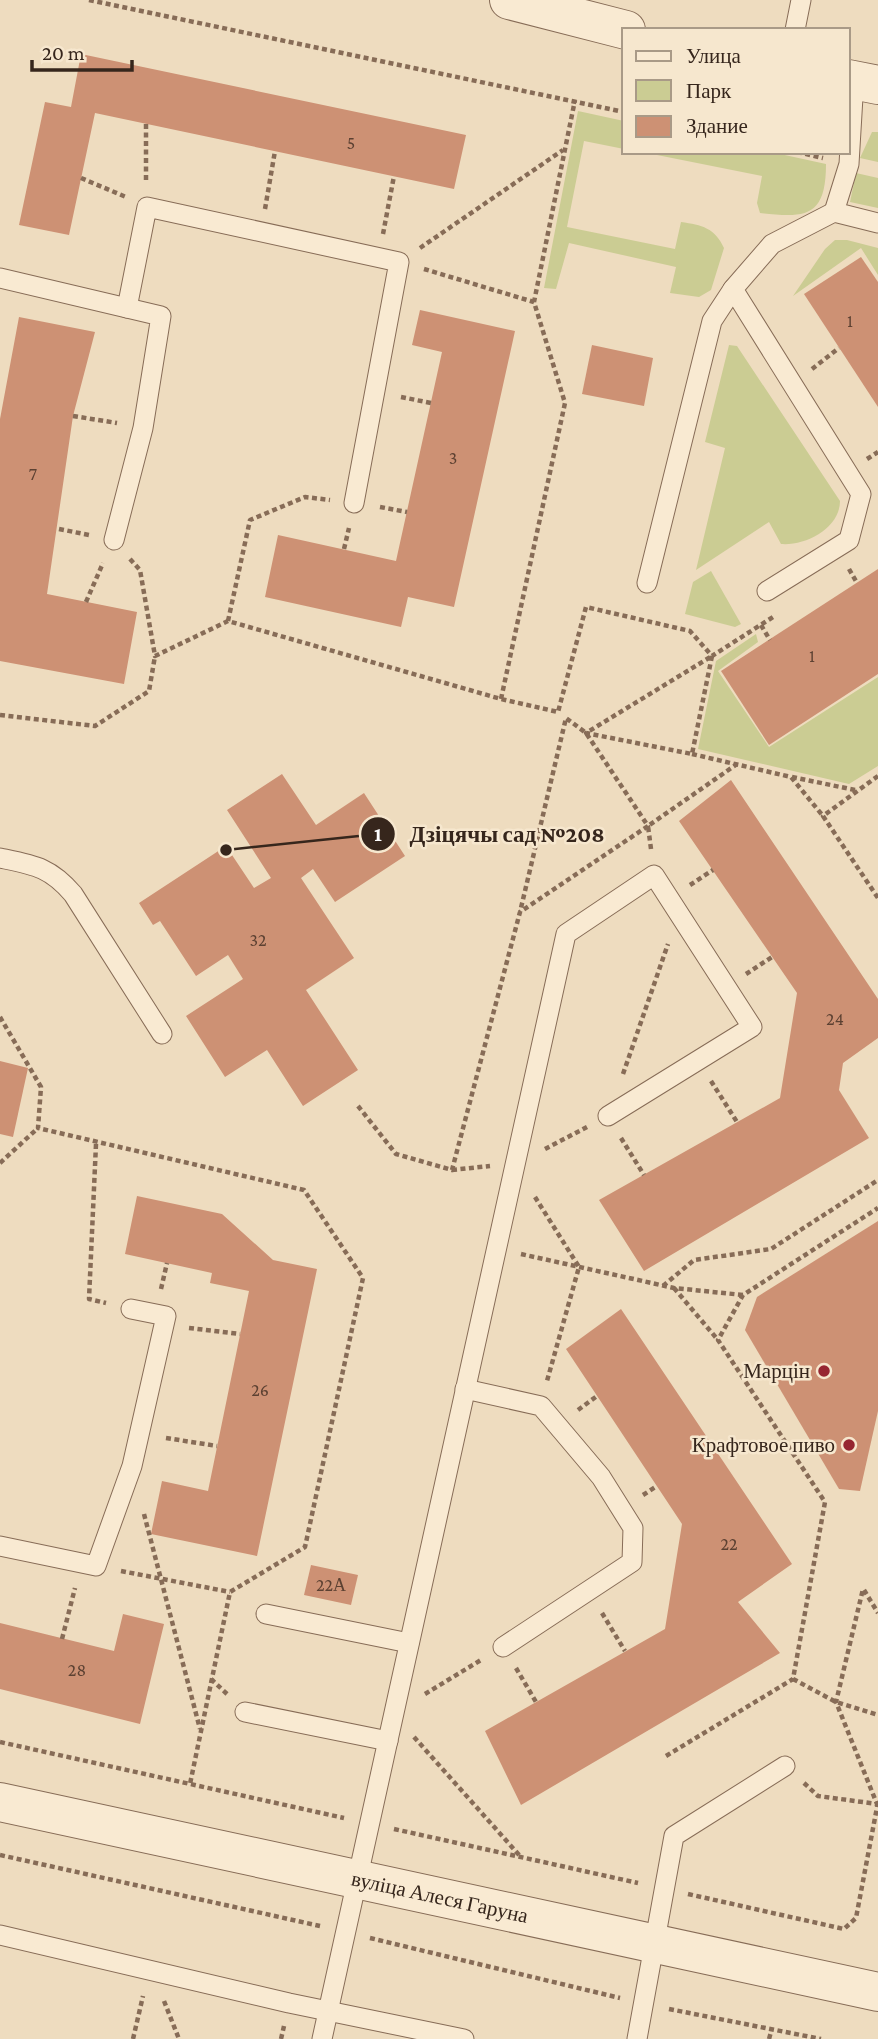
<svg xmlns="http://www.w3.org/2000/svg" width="878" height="2039" viewBox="0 0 878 2039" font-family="'Crimson Pro',serif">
  <rect width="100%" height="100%" fill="#eedcbf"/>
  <g fill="#cbcc93">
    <path d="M578,111L624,121V149L584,141L567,227L675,249L681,222C702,225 715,228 724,248L711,290L699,297L670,293L676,267L569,243L556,289L544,288Z"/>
    <path d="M872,132H878V162L860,158Z"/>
    <path d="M642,152H771L826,164C826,218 805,218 760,213L757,203L762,176Z"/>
    <path d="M856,173L878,178V208L850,202Z"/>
    <path d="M835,240H847L878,248V275L861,248L793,296L825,249Z"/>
    <path d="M729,345L737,346L840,501C840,528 806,546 781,544L769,522L696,570L725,448L705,442Z"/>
    <path d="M711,571L741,624L735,627L685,614L693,582Z"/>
    <path d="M756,634L758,642L718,671L769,747L878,677V766L849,784L698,749L716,661Z"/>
  </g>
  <g fill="#cd9174">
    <path d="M81,54L466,135L454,189L95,113L69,235L19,225L45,102L71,107Z"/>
    <path d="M861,257L878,282V407L804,294Z"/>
    <path d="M420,310L515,331L454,607L408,597L401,627L265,597L278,535L396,561L442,352L412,345Z"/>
    <path d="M19,317L95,332L73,416L47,594L137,612L124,684L0,661V419Z"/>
    <path d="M592,345L653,358L644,406L582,394Z"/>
    <path d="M878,569V674L769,745L721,671Z"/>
    <path d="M282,774L316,825L364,793L405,856L335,902L313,869L301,878L354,958L306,990L358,1070L303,1106L267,1050L225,1077L186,1016L243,979L228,955L196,976L160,921L153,925L139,903L226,846L254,888L271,878L227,810Z"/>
    <path d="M731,780L878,999V1038L843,1063L839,1090L869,1138L644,1271L599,1200L780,1098L797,993L679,821Z"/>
    <path d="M0,1061L28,1068L13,1137L0,1134Z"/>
    <path d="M137,1196L222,1214L273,1260L317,1269L257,1556L151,1534L162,1481L208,1491L249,1291L210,1283L212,1273L125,1254Z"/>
    <path d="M878,1221V1411L860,1491L839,1489L745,1330L757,1297Z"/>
    <path d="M621,1309L792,1564L738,1602L780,1653L521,1805L485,1731L665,1629L682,1524L566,1349Z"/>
    <path d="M311,1565L358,1575L351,1605L304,1595Z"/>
    <path d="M123,1614L164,1624L140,1724L0,1689V1623L114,1651Z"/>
  </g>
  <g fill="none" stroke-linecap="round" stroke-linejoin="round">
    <g stroke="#876c57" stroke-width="21">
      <g id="service">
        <path d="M795,30L801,0"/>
        <path d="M834,212L849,164L854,80"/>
        <path d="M0,278L161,316L143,428L114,540"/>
        <path d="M127,308L147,207L399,262L354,503"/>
        <path d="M647,583L712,321L733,289"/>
        <path d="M767,591L849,540L861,494L733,289L772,244L834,212L878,223"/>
        <path d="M0,858C34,865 50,867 73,894L162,1034"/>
        <path d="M465,1389L541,1406L601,1477L633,1528L632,1562L503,1647"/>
        <path d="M0,1546L96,1566L132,1466L166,1316L131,1309"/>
        <path d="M266,1614L409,1643"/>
        <path d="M245,1712L388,1741"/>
        <path d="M0,1935L289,2003L464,2039"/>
        <path d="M322,2039L566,934L654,875L752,1027L608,1116"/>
        <path d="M637,2039L674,1836L785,1766"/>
      </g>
    </g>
    <g stroke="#876c57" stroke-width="40">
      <g id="tertiary">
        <path d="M509,0L626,30"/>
        <path d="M848,79L878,85"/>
        <path id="s1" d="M0,1802L878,1992"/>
      </g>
    </g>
    <g stroke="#876c57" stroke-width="4.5" stroke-dasharray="5 3.5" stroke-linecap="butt">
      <path d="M89,0L624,112"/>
      <path d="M146,124V182"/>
      <path d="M797,152L823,158"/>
      <path d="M81,178L126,197"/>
      <path d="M265,209L275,151"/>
      <path d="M383,234L394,176"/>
      <path d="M420,248L563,150"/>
      <path d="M424,269L534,302"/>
      <path d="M812,369L839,348"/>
      <path d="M401,397L431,403"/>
      <path d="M73,416L117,423"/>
      <path d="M867,459L878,452"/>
      <path d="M380,507L407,512"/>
      <path d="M59,529L89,535"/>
      <path d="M344,549L349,528"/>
      <path d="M130,559L140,570L155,656L228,621L501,699L558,712L586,607L690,631L712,656L773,617"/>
      <path d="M849,569L857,583"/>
      <path d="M86,602L103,563"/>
      <path d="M228,621L250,520L305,497L330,500"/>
      <path d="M761,625L770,640"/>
      <path d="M712,656L692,754L586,733Z"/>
      <path d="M501,699L565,403L534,302L575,100"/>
      <path d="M0,715L95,726L149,691L155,656"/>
      <path d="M692,754L791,777L823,816"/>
      <path d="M878,776L823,816L878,898"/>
      <path d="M792,777L855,790"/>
      <path d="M651,849L648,826L737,764"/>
      <path d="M690,885L713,870"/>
      <path d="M746,974L772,957"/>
      <path d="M0,1017L41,1087L38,1128L304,1190L363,1278L305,1547L230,1592L190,1784"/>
      <path d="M623,1074L668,944"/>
      <path d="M711,1081L737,1122"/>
      <path d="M358,1106L396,1154L452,1170L520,912L648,826L586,733L566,718L520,912"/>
      <path d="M621,1138L644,1175"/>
      <path d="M96,1144L89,1299L106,1303"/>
      <path d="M545,1149L587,1127"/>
      <path d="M0,1163L38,1128"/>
      <path d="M452,1170L490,1166"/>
      <path d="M535,1197L579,1267L547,1381"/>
      <path d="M521,1254L674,1288L743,1295"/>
      <path d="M663,1286L694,1260L771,1249L878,1180"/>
      <path d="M674,1288L718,1340"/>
      <path d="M161,1289L167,1263"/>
      <path d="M189,1328L240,1334"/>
      <path d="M578,1410L597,1396"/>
      <path d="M166,1438L217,1446"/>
      <path d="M643,1495L657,1486"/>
      <path d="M144,1514L200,1729"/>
      <path d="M121,1571L230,1592"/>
      <path d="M864,1590L878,1613"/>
      <path d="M602,1613L625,1651"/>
      <path d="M62,1639L75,1588"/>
      <path d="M516,1668L536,1702"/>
      <path d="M211,1679L227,1694"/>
      <path d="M793,1679L836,1702L878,1715"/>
      <path d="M425,1694L481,1660"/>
      <path d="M414,1737L520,1856"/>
      <path d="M0,1742L344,1818"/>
      <path d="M666,1756L793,1679L825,1502L718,1340L743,1295L878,1208"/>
      <path d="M804,1783L818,1796L877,1804L836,1702L863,1589"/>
      <path d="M394,1829L638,1883"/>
      <path d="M0,1855L320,1926"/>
      <path d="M688,1894L844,1929L856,1918L878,1802"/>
      <path d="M370,1938L620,1998"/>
      <path d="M164,2001L179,2039"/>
      <path d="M669,2009L821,2039"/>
      <path d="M133,2039L143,1996"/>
      <path d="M281,2039L284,2026"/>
      <path d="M769,2039L771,2032"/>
    </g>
    <use href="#service" stroke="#f9ead2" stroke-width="19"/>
    <use href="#tertiary" stroke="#f9ead2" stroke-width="38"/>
  </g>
  <g fill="#962631" stroke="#f6e7ce" stroke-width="2.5">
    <circle cx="824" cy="1371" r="7"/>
    <circle cx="849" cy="1445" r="7"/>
  </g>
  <g text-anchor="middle" stroke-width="5" stroke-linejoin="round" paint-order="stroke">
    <g font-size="18" fill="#5c4132">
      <text x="351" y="149">5</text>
      <text x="850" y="327">1</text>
      <text x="453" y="464">3</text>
      <text x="33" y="480">7</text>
      <text x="812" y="662">1</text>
      <text x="258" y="946">32</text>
      <text x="835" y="1025">24</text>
      <text x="260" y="1396">26</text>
      <text x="729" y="1550">22</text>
      <text x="331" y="1591">22А</text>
      <text x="77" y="1676">28</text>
    </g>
    <g font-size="21" fill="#36261c" stroke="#f6e7ce" text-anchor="end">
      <text x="810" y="1378">Марцін</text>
      <text x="835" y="1452">Крафтовое пиво</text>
    </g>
    <g font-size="21" fill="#36261c" stroke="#f6e7ce">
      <text dy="7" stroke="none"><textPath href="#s1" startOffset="450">вуліца Алеся Гаруна</textPath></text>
    </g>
  </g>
  <path fill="none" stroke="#36261c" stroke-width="2.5" d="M226 850L378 834"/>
  <g fill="#36261c" stroke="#f6e7ce" stroke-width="2.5">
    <circle cx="226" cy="850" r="7"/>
    <circle cx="378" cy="834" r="18"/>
  </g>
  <g font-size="21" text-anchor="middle" font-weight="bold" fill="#fff">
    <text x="378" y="841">1</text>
  </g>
  <g font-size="23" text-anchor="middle" font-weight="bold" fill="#36261c" stroke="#f6e7ce" stroke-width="5" stroke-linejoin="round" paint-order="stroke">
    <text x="507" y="842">Дзіцячы сад №208</text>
  </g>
  <rect x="622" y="28" width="228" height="126" fill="#f6e7ce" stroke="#a99a87" stroke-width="2"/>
  <rect x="636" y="51" width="35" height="10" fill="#f9ead2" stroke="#a99a87" stroke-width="2"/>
  <text x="686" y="63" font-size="21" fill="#36261c">Улица</text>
  <rect x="636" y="80" width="35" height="21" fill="#cbcc93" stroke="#a99a87" stroke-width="2"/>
  <text x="686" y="98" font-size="21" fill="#36261c">Парк</text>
  <rect x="636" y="116" width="35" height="21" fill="#cd9174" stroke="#a99a87" stroke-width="2"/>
  <text x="686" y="133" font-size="21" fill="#36261c">Здание</text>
  <path d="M32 60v10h100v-10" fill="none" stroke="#36261c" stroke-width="3.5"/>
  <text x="42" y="60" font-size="21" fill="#36261c" stroke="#f6e7ce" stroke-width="5" paint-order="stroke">20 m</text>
</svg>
